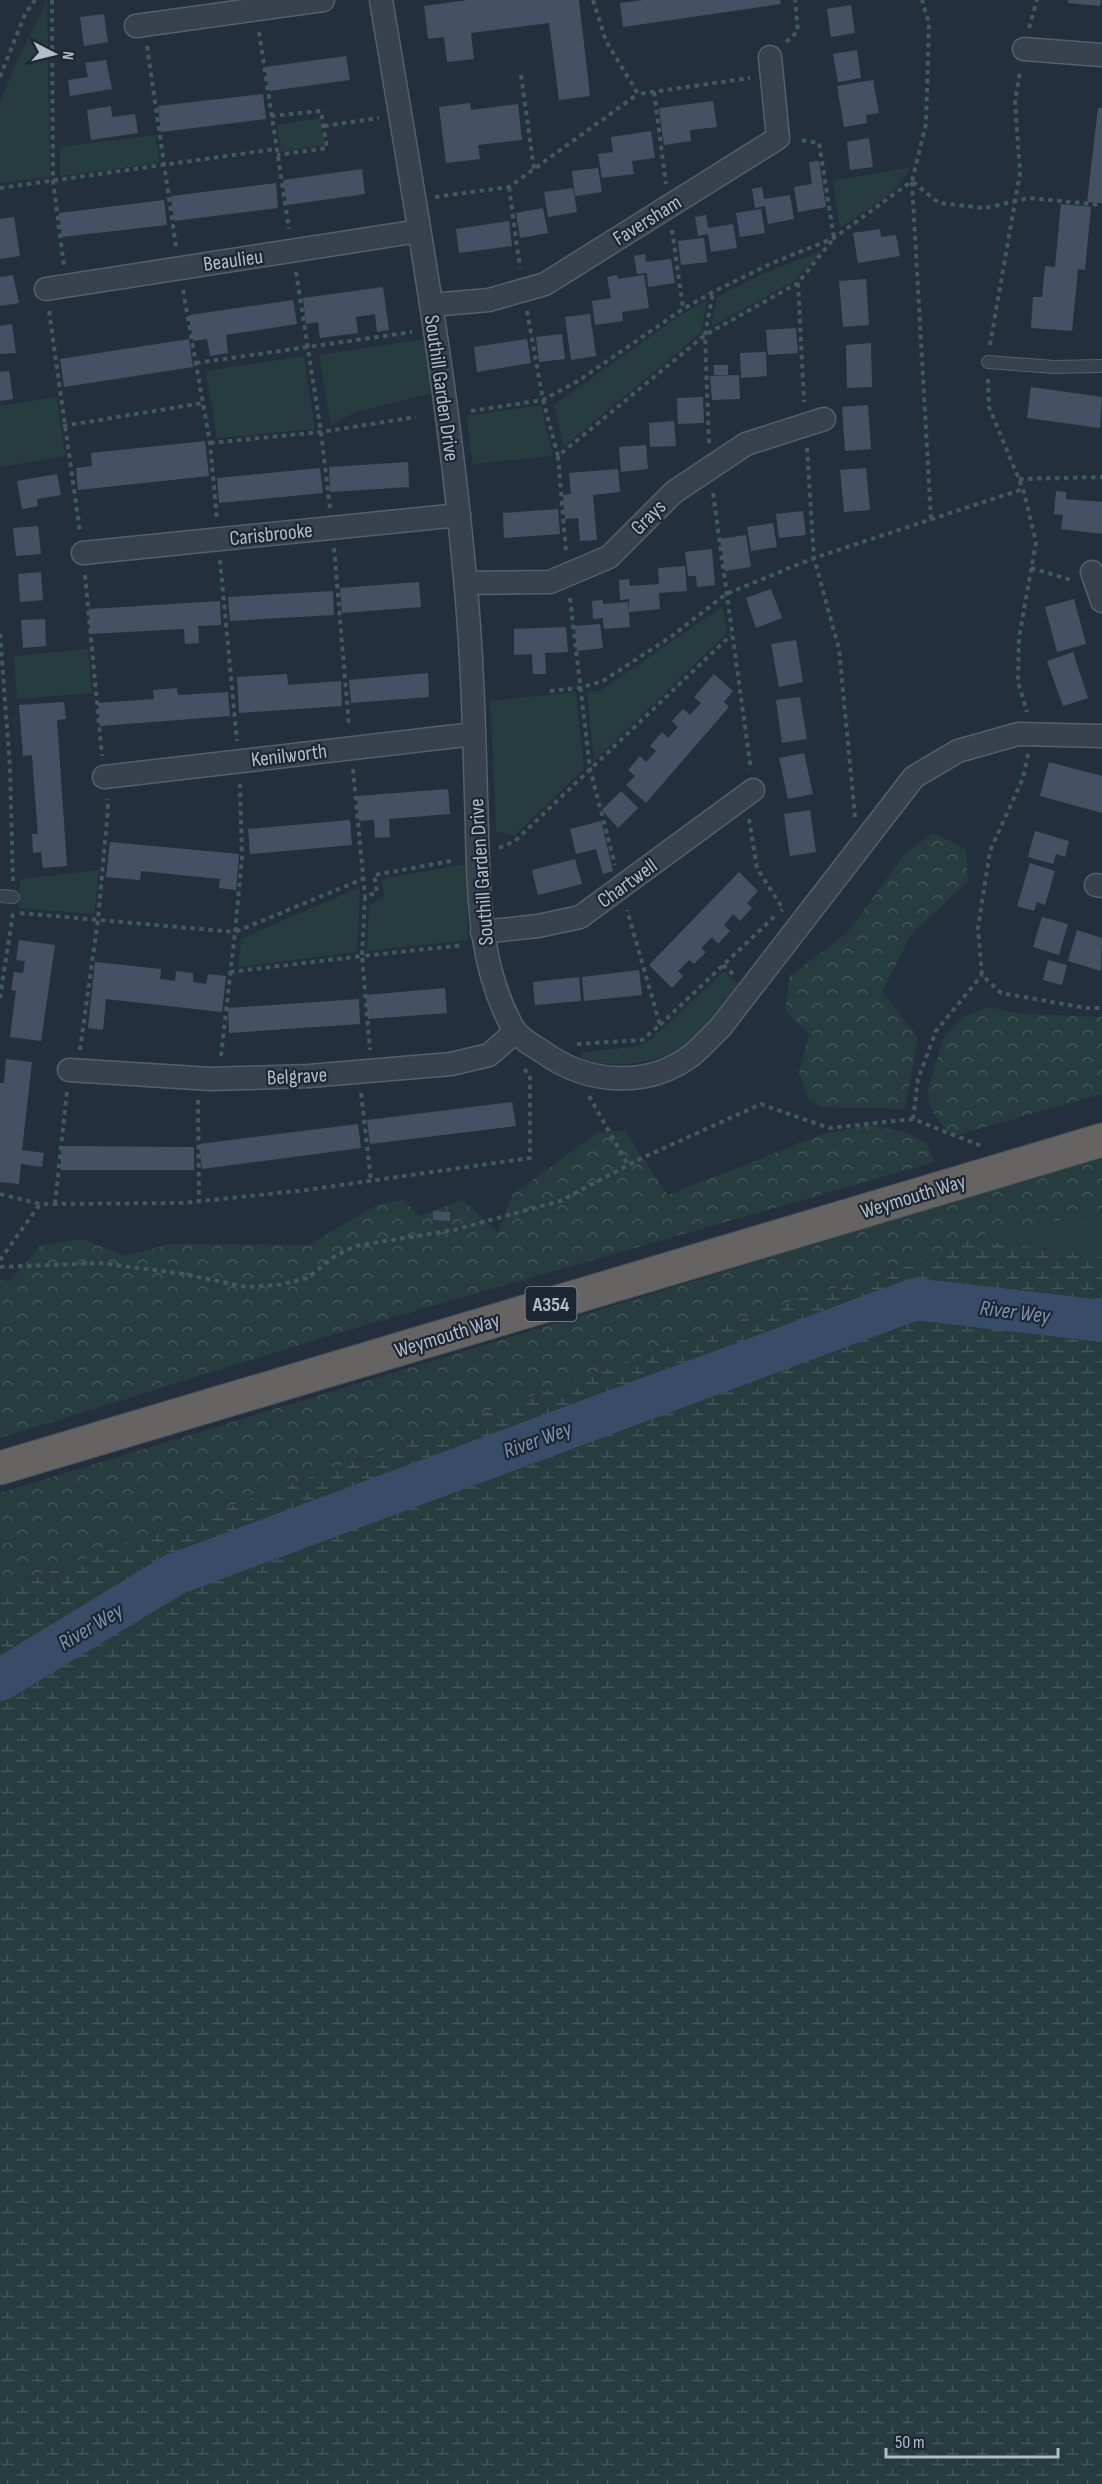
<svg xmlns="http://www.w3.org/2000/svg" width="1102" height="2484" viewBox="0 0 1102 2484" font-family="'Sofia Sans Condensed',sans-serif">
  <defs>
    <pattern id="forest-crowns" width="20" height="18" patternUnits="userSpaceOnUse" patternTransform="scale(1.5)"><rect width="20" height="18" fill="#263c3f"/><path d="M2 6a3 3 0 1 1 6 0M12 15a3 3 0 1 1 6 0" fill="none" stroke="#435659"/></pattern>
    <pattern id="wetland-marsh" width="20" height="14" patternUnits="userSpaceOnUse" patternTransform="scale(1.5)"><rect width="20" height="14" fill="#263c3f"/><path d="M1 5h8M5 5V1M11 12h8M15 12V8" fill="none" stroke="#435659"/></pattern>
  </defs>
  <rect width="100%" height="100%" fill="#242f3e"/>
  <g fill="#263c3f">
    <path d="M47,1L50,177L0,183V102L19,57Z"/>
    <path d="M320,118L325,145L281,152L277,125Z"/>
    <path d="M156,135L159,163L60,176V147Z"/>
    <path d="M910,167C899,194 864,211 840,228L833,181Z"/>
    <path d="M824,250L794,281L711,327L717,297L767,272Z"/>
    <path d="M707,300L701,333L564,446L554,405L682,314Z"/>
    <path d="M425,339L433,393L355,412L331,426L319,355Z"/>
    <path d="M304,356L315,429L217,438L206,371Z"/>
    <path d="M57,397L65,456L0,467V406Z"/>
    <path d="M541,405L553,456L473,464L466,416Z"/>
    <path d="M723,606L727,633L594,761L587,692L600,691Z"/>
    <path d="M88,649L92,693L17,699L14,656Z"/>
    <path d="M576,692L584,769L514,836L496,831L490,701Z"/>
    <path d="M466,864L468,940L367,951L369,906L384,896L381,879Z"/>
    <path d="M99,870L94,914L18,908L20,879Z"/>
    <path d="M360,887L357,952L238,967L241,939Z"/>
    <path d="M724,971L738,984C725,1000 714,1018 700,1033C672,1061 619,1073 582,1058L581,1052L635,1047L648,1042Z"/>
    <path d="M1102,1214V1257L973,1239L999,1229Z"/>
  </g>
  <g fill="url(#forest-crowns)">
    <path d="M934,833L966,849L968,882L912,933L882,992L918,1038L905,1109L821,1107L809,1100L799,1073L809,1034L785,1011L789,977L848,932L905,853Z"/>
    <path d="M987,1007L1024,1014L1102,1017V1094L957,1135L943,1127L929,1106L928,1088L944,1037L963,1017Z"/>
    <path d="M870,1125L906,1132L927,1144L935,1162L348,1330L0,1438V1278L9,1282L41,1245L83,1239L124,1256L170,1244L308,1245L379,1204L403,1200L420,1216L462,1200L498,1232L513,1194L599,1132L625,1131L668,1195L823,1134Z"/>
    <path d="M1102,1156V1214L999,1229L905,1267L798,1299L0,1590V1493Z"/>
  </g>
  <path fill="url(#wetland-marsh)" d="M973,1239L1102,1257V2484H0V1590L798,1299L905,1267Z"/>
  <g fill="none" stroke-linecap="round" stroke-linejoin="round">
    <path stroke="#394c67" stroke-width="42" d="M0,1680L175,1574L915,1299L1102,1321"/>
  </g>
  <g fill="#455162">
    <path d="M468,0H579L590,96L559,100L549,23L471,33L474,59L447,62L444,37L428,39L424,6Z"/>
    <path d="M642,0H780L781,4L623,27L620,3Z"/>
    <path d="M1068,0H1101L1100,6L1068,3Z"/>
    <path d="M851,5L855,33L831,37L827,9Z"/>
    <path d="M104,14L108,42L84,46L80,17Z"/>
    <path d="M857,50L861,78L838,82L833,54Z"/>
    <path d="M346,56L350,80L269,91L265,67Z"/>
    <path d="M106,60L112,89L70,96L68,80L88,77L85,63Z"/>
    <path d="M873,80L879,113L866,115L867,123L844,127L837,86Z"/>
    <path d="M263,94L266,119L161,132L158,106Z"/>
    <path d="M713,101L717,127L690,130L691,141L664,145L659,108Z"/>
    <path d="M470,103L471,110L518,104L522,140L478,145L480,159L446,163L439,107Z"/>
    <path d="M111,106L112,117L135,114L138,133L91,140L87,110Z"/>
    <path d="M1098,108H1102V203L1087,202Z"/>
    <path d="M651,131L655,158L632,161L634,174L602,178L598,154L613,152L611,137Z"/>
    <path d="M869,138L873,167L850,170L847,142Z"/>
    <path d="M819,161L826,207L798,212L794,187L812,184L809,162Z"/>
    <path d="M598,168L602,192L575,196L572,171Z"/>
    <path d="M362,169L365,194L287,205L283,180Z"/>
    <path d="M276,183L278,208L174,221L171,196Z"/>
    <path d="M762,187L764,199L790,195L794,219L768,224L765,206L755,208L752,189Z"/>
    <path d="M573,188L577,212L548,217L544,192Z"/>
    <path d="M164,200L167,225L62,237L59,213Z"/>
    <path d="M1061,204L1091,207L1085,270L1078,269L1072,331L1031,328L1033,297H1042L1045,266L1055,267Z"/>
    <path d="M543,208L548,233L520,238L516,213Z"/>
    <path d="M761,209L765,233L740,237L736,213Z"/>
    <path d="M706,215L708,228L733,224L737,248L711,252L708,234L698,236L695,217Z"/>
    <path d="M14,217L20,256L0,259V219Z"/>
    <path d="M509,221L512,246L459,253L456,229Z"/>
    <path d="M880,229L881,237L896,235L900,256L858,263L853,233Z"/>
    <path d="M704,238L707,262L681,265L678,241Z"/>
    <path d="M645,254L646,262L671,259L675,283L648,287L647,273L637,274L634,256Z"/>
    <path d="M13,275L19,303L0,306V277Z"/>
    <path d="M617,275L618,279L644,275L649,308L622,312L623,321L595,325L592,301L611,298L607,277Z"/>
    <path d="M866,279L869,325L843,327L839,281Z"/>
    <path d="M383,287L389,330L377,332L375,314L356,317L358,333L320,338L318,322L306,324L303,298Z"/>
    <path d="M293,300L297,324L226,335L228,353L210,356L207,339L193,341L189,315Z"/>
    <path d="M590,314L596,356L571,360L565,317Z"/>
    <path d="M12,324L16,353L0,354V326Z"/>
    <path d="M796,328L798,353L768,355L766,330Z"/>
    <path d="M562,334L565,359L539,362L536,337Z"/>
    <path d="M189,339L193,367L64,387L60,359Z"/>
    <path d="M527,339L531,363L477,372L474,347Z"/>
    <path d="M871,343L872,387L847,388L846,345Z"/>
    <path d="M766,352L767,376L741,378L740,353Z"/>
    <rect x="714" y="365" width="14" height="10"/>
    <path d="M9,371L13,399L0,401V372Z"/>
    <path d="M739,375L740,399L712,400L710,376Z"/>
    <path d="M1031,387L1102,397L1100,428L1027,418Z"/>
    <path d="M703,397L704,423L678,424L677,398Z"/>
    <path d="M868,405L871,449L845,451L842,407Z"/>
    <path d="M674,421L676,446L650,447L649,423Z"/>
    <path d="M205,441L209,476L78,490L76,468L92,466L91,453Z"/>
    <path d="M646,445L648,469L621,472L619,447Z"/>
    <path d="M408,462L409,487L330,492L329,467Z"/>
    <path d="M320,468L323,493L219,503L217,478Z"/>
    <path d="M866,468L870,510L844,512L840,470Z"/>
    <path d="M618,469L620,492L593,495L597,540L580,541L578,518L565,519L563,495L571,494L569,473Z"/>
    <path d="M57,474L61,495L37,499L38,506L22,509L17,481Z"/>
    <path d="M1056,491L1066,492V499L1102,502V534L1061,529L1063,515L1054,514Z"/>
    <path d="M558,509L560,534L504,538L503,513Z"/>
    <path d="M803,511L806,535L779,538L776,514Z"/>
    <path d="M773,523L777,547L751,551L747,527Z"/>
    <path d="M38,526L41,554L16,556L13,528Z"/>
    <path d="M746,535L751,567L725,571L720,539Z"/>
    <path d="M712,549L715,585L697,587L696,576H688L685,552Z"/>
    <path d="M685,566L687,591L659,593L660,609L629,612V599L620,600L619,580L629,579L630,586L659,584L658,568Z"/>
    <path d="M41,572L43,600L20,602L18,574Z"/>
    <path d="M419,582L421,607L342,613L340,588Z"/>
    <path d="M771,589L782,618L756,628L746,598Z"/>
    <path d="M333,591L334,615L230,621L228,597Z"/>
    <path d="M1074,599L1086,644L1057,652L1045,607Z"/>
    <path d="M603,600V604L628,602L630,627L604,629L603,618L593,619L592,601Z"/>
    <path d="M220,601L221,625L198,626L199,643L185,644L184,629L90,634L89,609Z"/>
    <path d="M45,619L46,646L23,648L21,620Z"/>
    <path d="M600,624L603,648L577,651L575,626Z"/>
    <path d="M566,627L568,652L545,653L546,674H533L532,654L514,655V629Z"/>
    <path d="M796,640L803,682L779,687L771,644Z"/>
    <path d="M1073,652L1088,698L1063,706L1047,661Z"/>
    <path d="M428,673L429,697L351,703L349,680Z"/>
    <path d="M287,674L288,685L341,681L342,706L239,713L237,677Z"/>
    <path d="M714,674L733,691L724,702L729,707L646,803L626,785L635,776L628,770L640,756L646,762L656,751L650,746L662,732L668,738L678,727L672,721L683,709L690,715L701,703L694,697Z"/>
    <path d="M177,688L178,695L228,692L230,716L100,726L98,703L154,699L153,690Z"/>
    <path d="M800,697L807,739L782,743L776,700Z"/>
    <path d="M64,702L66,719L57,720L67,866L43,868L41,852L33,853L32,834H38L33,771L32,755L23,756L19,705Z"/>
    <path d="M804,753L813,794L788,799L779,758Z"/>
    <path d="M1049,762L1102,776V813L1040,796Z"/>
    <path d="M448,789L450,814L389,819L390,837L375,838L374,820L359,821L357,796Z"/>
    <path d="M621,791L638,808L618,828L602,810Z"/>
    <path d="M810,810L816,852L790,856L784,814Z"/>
    <path d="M350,820L352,845L250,854L248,829Z"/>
    <path d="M601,821L613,871L603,874L596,849L576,854L570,829Z"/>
    <path d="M1035,831L1069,841L1065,857L1056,854L1053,864L1028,857Z"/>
    <path d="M110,842L239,854L236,890L219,888L220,879L141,871L140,880L106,877Z"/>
    <path d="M575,859L582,884L538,895L532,870Z"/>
    <path d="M1030,863L1055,871L1045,905L1037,902L1034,911L1017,906Z"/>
    <path d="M739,872L758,891L747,903L752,908L740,921L733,914L724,925L730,931L718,944L712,937L701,948L706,952L694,964L689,960L678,971L683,976L672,988L649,965Z"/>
    <path d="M1042,917L1068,924L1059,955L1033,947Z"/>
    <path d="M1077,930L1102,938L1101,971L1068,961Z"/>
    <path d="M19,940L55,945L41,1041L10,1037L16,991L11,990L14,972L23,973L25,961L16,960Z"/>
    <path d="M1048,960L1067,965L1062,985L1043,980Z"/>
    <path d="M95,962L161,969L160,979L175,981L176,971L193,973V982L206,984L208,974L226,976L222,1012L106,999L103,1030L88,1028Z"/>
    <path d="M639,970L642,995L584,1001L582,977Z"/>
    <path d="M579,977L581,1001L535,1005L533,982Z"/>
    <path d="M445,988L447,1013L368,1019L366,995Z"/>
    <path d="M359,999L360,1024L229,1033L228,1008Z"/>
    <path d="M6,1059L32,1062L22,1150L44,1153L42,1167L21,1164L19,1184L0,1182V1083H4Z"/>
    <path d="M512,1102L516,1126L370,1144L367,1120Z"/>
    <path d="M358,1124L361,1148L202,1169L199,1144Z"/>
    <path d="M61,1146L194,1147V1170H61Z"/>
    <path d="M433,1211L450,1212V1221L433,1220Z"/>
  </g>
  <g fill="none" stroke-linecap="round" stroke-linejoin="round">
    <g stroke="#565f6c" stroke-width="14">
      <g id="service">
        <path d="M988,362L1054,367L1102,366"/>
        <path d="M0,896L13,897"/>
      </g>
    </g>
    <g stroke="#565f6c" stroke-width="25">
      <g id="minor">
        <path d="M381,0C413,192 448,384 465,578C472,651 474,724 476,796C479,875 474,958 513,1028C519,1038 533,1046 543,1052C587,1084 647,1089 692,1055C702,1047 710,1037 720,1028L914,777L958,751L1018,734L1102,736"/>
        <path d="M136,26L323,0"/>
        <path d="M1024,49L1102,55"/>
        <path d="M46,289L419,231"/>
        <path d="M431,305L489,300L545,284L778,138L770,57"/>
        <path d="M83,553L459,515"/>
        <path d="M1092,572L1102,601"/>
        <path d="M466,583L550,582L609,557L674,492L746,444L824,419"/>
        <path d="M104,777L474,734"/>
        <path d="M1096,885L1102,886"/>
        <path d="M482,932L538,926L580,917L753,790"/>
        <path d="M69,1070L211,1079L309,1076L451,1064L489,1055L515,1032"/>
      </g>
    </g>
    <g stroke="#434c59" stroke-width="35">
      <path id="trunk" d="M0,1468L1102,1140"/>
    </g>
    <g stroke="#44595c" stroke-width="4" stroke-dasharray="4.5 4.5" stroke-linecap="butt">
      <path d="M52,0L53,181L64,266"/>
      <path d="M593,0L606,41L638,94L750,78"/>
      <path d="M1029,28L1037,0"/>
      <path d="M259,32L289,229"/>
      <path d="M786,42L798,31L795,0"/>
      <path d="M147,46L176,247"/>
      <path d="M521,75L534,169"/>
      <path d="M0,77L25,14L35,0"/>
      <path d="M654,92L666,184"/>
      <path d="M271,116L321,111L327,148L277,155"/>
      <path d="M324,126L379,118"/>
      <path d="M912,182L931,519"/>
      <path d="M913,182L939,203L985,208L1029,198L1102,205"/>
      <path d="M509,187L520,268"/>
      <path d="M0,188L276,149"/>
      <path d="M435,197L509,187L638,94"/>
      <path d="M672,230L683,308"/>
      <path d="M296,272L321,432L330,508"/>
      <path d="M798,283L804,402"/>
      <path d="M183,290L210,443L217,520"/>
      <path d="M49,311L80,532"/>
      <path d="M527,311L543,400L558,456L705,335L798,283L834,238L819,143L800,140"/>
      <path d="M990,345L1020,173L1015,102L1020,71"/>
      <path d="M196,363L412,332"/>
      <path d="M988,379L989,407L1023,489L1036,542L1019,638L1018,682L1027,712"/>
      <path d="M471,411L543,400L578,381L683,309L713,292L770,264L834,238L912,181L926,124L929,24L922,0"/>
      <path d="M63,426L203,403"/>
      <path d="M210,443L321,432L416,417"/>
      <path d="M709,443L705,335L713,292"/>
      <path d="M807,448L814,558L839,649L855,817"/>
      <path d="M558,456L566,551"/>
      <path d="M1019,479L1102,477"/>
      <path d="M713,493L750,763L749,770"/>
      <path d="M334,548L349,726"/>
      <path d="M220,560L237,741"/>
      <path d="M1031,568L1071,580"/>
      <path d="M85,575L102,756"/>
      <path d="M570,598L590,769L615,865"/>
      <path d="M0,634L10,768L13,881"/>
      <path d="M550,691L579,688L603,681L672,636L726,594L814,558L1023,489"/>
      <path d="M1028,754L1023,778L990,851L978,928L982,975L1001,993L1086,1008H1102"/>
      <path d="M353,769L365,897"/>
      <path d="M749,819L757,868L783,909L781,911"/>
      <path d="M499,848L515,841L731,635"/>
      <path d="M451,861L374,875L377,892L365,897L362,956L464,945"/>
      <path d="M20,913L235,932L242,858L240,784"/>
      <path d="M723,965L734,975"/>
      <path d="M230,972L362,956L370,1050"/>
      <path d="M0,998L13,913"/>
      <path d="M660,1025L775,916"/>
      <path d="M577,1044L642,1040L660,1025L627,910"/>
      <path d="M80,1050L98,919L108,809L107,799"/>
      <path d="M221,1056L235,932L363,879"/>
      <path d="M361,1093L371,1181"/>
      <path d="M589,1096L628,1165"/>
      <path d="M198,1100L199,1201"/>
      <path d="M913,1119L918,1079L936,1031L982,975"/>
      <path d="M0,1194L40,1204L183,1203L306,1190L530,1158V1075L524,1069"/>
      <path d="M55,1204L67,1091"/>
      <path d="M0,1260L40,1204"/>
      <path d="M0,1267L100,1263L184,1274L246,1287L278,1285L308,1278L332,1258L355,1246L454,1230L560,1201L640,1159L761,1104L829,1128L913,1119L984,1147"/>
    </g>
    <use href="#service" stroke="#38414e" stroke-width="12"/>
    <use href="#minor" stroke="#38414e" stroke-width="22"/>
    <use href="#trunk" stroke="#656462" stroke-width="33"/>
  </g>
  <g text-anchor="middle" stroke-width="4.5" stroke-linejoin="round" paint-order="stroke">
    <rect fill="#1d2633" stroke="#878f9c" stroke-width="1.5" x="525.5" y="1287" width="51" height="34" rx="4.5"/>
    <g font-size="20" font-weight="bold" fill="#b4bcc9">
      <text x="551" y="1311">A354</text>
    </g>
    <g font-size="21" fill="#b4bcc9" stroke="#1d2633">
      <text transform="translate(647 220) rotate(-32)" y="7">Faversham</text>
      <text transform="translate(233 260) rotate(-8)" y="7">Beaulieu</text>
      <text transform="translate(442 388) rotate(82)" y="7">Southill Garden Drive</text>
      <text transform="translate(648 517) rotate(-45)" y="7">Grays</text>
      <text transform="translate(271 534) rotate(-6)" y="7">Carisbrooke</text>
      <text transform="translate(289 755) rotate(-7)" y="7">Kenilworth</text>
      <text transform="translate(481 872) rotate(-94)" y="7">Southill Garden Drive</text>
      <text transform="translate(627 883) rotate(-36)" y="7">Chartwell</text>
      <text transform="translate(297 1076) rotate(-3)" y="7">Belgrave</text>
      <text transform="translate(913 1196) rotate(-17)" y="7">Weymouth Way</text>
      <text transform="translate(447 1335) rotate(-17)" y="7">Weymouth Way</text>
    </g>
    <g font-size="22" font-style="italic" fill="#7c92b1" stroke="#1d2633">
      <text transform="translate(1015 1311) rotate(7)" y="8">River Wey</text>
      <text transform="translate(537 1439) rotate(-20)" y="8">River Wey</text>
      <text transform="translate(90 1626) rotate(-31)" y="8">River Wey</text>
    </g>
  </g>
  <g transform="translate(54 54) rotate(97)" stroke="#1d2633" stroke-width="4.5" paint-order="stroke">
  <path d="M0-4.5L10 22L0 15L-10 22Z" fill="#b4bcc9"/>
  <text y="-9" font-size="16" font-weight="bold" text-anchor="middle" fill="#b4bcc9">N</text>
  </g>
  <path d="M886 2448v9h172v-9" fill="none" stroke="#b4bcc9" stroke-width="3"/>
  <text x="895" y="2448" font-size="18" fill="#b4bcc9" stroke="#1d2633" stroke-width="4.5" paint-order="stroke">50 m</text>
</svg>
